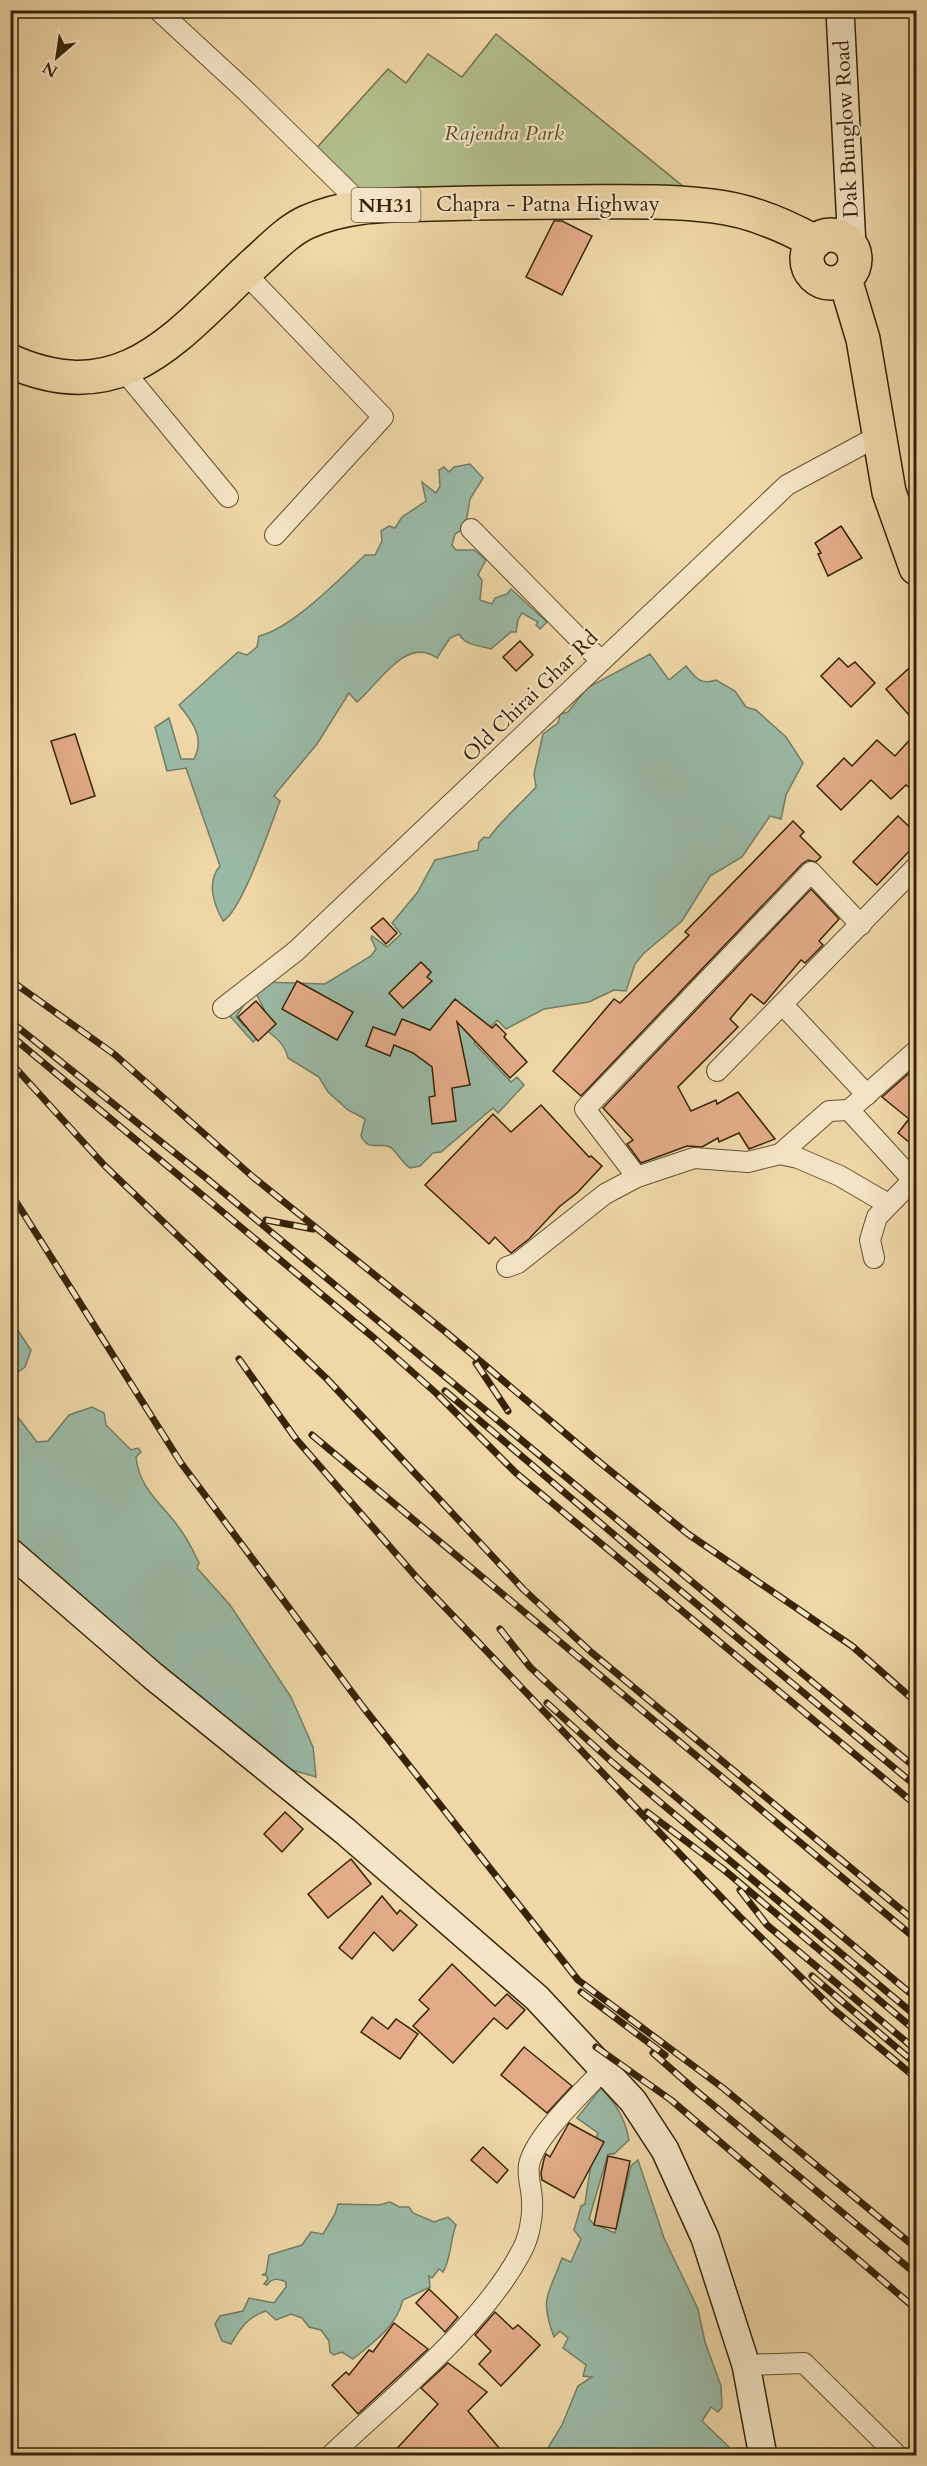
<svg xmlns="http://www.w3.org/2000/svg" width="927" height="2466" viewBox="0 0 927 2466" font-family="Cardo,serif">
  <rect width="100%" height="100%" fill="#efd7a7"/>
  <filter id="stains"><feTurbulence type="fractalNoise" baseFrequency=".00333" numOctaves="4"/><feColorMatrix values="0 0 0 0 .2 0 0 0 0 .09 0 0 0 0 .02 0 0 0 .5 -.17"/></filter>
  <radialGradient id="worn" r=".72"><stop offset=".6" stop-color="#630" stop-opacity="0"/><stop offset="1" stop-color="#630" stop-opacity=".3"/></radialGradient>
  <path fill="#b2bf8c" stroke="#747249" stroke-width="1.5" d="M496,34L706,205L364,204L312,153L388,69L406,83L428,54L462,77Z"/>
  <g fill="#9abaa6" stroke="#727e66" stroke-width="1.5">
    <path d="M470,464L483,478L470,499L465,528L455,534L452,545L456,550H474L486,560L478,575L482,580L480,600L492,604L495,598L507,594L511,589L547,622L540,629L536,625L538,622L522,613L518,620L516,632H511L491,649C478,645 466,646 459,634L450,638L437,658C406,635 378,685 357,702L349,693L317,744L277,792L274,796L280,801C271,824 242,911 223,921C214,905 206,882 220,866L186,768L167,771L155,727L169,718L181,759H194C205,738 193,722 179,705L238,652L247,655L257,647L259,636C291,629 340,579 365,555H375L382,541L381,531L389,526L395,528L402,517L426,501L422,482L436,493L440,486L439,470L444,467L449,472L454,467Z"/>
    <path d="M650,654L669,680L686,666C695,677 701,686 716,680L735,691L746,707L756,710L786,737L803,763L786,795L781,819L770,816L742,857L710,876L682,921L643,954L635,964L626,991L614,990L589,1002L544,1009L506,1029L497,1020L474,1043L511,1082L517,1077L524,1085L498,1113L493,1108L441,1152L433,1153L420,1166L410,1168C402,1163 394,1148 390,1147C378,1142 369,1152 361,1136L365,1119L348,1110L328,1092L319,1077L288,1058C285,1045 277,1038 266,1030L253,1042L229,1015L249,997L236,1017L244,1026L264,1009L256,993L264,982L325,984L371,956L376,949L371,938L372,936L387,947L401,934L392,923L417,893L435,860L478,850L479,842L484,837L489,838C501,820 521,804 536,787L534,774L543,734L558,723L560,714L568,712L587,688Z"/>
    <path d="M11,1320L31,1350L25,1367L11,1377Z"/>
    <path d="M10,1407L37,1442L48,1441L69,1415L92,1407L104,1413L106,1425L131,1450L138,1448L141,1452L136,1457C139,1488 160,1502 177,1525C186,1536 193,1550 199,1563L197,1568L230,1605L291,1697L313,1747L316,1777L289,1769L171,1677L165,1667L150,1659L11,1545Z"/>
    <path d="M601,2088C616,2104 625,2118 629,2140L614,2154H608L589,2219L594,2224L615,2233L631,2166L638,2160L664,2238L698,2309L705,2342L721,2386L722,2407L718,2412L711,2407L702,2421L729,2447L728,2455L543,2456L562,2425L578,2386L592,2377L583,2376L586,2365L563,2348L568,2338L560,2331L554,2337C539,2297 549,2295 562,2258L571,2262L581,2239L574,2230L581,2206L585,2204C586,2195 595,2138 598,2133L577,2118Z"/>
    <path d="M390,2202L399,2207H409L413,2213L434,2222L448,2217L456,2225C450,2241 451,2259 443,2272L439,2269L432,2278L429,2276L430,2287L403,2300C396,2327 374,2342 353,2359L342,2352L334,2355L330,2352L329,2341L321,2330L309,2327L302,2318L291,2314L276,2320L266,2311C248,2316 240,2329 231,2344L222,2341L215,2324L220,2316L243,2311L249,2298L274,2303L286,2287V2282C278,2278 272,2278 267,2285L264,2284L268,2279L266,2275H262L266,2273L269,2255L302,2245L311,2232L323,2234L335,2214L338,2204L379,2205Z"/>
  </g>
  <g fill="#e3ab88" stroke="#372406" stroke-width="1.5">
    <path d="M554,221H562L592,236L562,295L526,277Z"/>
    <path d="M841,526L862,558L828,576L818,554L821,553L815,543Z"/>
    <path d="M520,641L533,655L516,671L503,657Z"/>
    <path d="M839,658L848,667L855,662L875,683L851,707L821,676Z"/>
    <path d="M916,662V723L886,689Z"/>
    <path d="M916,733V793L906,785L891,799L871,780L841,810L817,786L844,758L852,766L877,740L895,756Z"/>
    <path d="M75,734L95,796L71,804L51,741Z"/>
    <path d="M898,816L916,833V844L877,885L853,862Z"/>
    <path d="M793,821L804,832L800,836L821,857L816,862L808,860L802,864L581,1096L553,1071L614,999L620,1003L689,935L685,932Z"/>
    <path d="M811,889L839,919L819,941L823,945L805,963L801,960L764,1004L751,994L730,1019L738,1027L678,1087L691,1111L716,1100L717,1104L738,1092L775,1139L749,1149L739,1133L719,1142L718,1138L702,1147L687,1146L641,1163L627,1144L633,1140L603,1108Z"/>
    <path d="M383,918L397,933L386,944L371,928Z"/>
    <path d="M421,962L431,972L427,977L432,981L403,1008L389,993Z"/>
    <path d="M297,981L353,1012L337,1040L282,1009Z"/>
    <path d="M455,999L492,1028L496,1024L506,1034L504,1037L527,1062L510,1078L457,1022L470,1085L452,1088L456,1121L432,1124L429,1097L435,1096L432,1067L413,1053L394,1045L390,1056L366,1046L373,1027L395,1035L402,1019L430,1030Z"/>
    <path d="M256,1001L276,1024L258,1041L238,1017Z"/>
    <path d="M916,1067V1148L898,1133L909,1119L882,1097Z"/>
    <path d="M541,1105L589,1157L591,1156L602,1166L578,1192L559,1207L529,1239L511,1253L495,1237L489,1244L425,1185L493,1114L511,1132Z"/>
    <path d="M285,1812L303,1829L282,1852L264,1834Z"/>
    <path d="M351,1859L371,1884L328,1918L308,1894Z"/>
    <path d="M382,1896L397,1914L400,1910L417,1925L393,1951L374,1932L352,1959L339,1948Z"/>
    <path d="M452,1964L495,2006L507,1994L525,2010L507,2029L494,2018L453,2063L413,2026L429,2009L419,2000Z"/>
    <path d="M372,2017L388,2029L396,2019L418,2034L400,2059L361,2032Z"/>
    <path d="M524,2047L572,2086L547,2113L501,2075Z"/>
    <path d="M569,2123L604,2142L574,2198L542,2180L541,2173L544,2159L546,2154L550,2157Z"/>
    <path d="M483,2147L508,2170L497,2183L471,2160Z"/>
    <path d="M608,2156L630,2161L616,2229L594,2225Z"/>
    <path d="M429,2289L458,2317L445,2332L416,2303Z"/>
    <path d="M495,2312L513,2329L518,2325L540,2345L501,2386L479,2364L491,2351L475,2335Z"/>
    <path d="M394,2323L428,2349L358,2414L332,2385L346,2372L349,2375L369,2350L373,2352Z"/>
    <path d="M448,2363L487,2392L468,2411L506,2456H390L438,2404L421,2388Z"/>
  </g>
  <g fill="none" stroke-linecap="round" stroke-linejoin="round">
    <g stroke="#65512e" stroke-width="22">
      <g id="street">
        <path d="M158,10L247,92L364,207"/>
        <path d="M245,273L383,417L275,535"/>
        <path d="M124,371L228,497"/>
        <path d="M471,529L601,661"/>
        <path d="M783,1005L867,1095"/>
        <path d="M223,1008L296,951L787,485L880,435"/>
        <path d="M717,1071L916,867"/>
        <path d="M849,1110L913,1180"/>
        <path d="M780,1154L829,1111L849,1110L916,1051"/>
        <path d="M637,1177L585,1109L811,872L861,925"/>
        <path d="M874,1258L870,1240L877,1217L916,1177"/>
        <path d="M507,1267L518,1263L605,1194L637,1177L694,1158L748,1162L780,1154L798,1158L840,1176L888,1204"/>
        <path d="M746,2365L804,2363L898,2456"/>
        <path d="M330,2456C391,2398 481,2327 520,2254C529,2239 533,2218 532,2201C532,2189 527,2177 529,2165C534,2137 584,2091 604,2069"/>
      </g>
    </g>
    <g stroke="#372406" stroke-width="30">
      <g id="secondary">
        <path d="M840,10L852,247"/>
        <path d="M10,1552L153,1676L346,1832L537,1998L633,2101L665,2150L705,2238L746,2365L763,2456"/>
      </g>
    </g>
    <g stroke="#372406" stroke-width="36">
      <g id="highway">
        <circle cx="831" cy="259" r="24"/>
        <path d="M845,279L863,339L889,492L916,568"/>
        <path d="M10,361C124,412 178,334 254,264C270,250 287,231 307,222C347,204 388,205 432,204C477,203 522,202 568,202C616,202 665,200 713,206C749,210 784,225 815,242"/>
      </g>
    </g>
    <use href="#street" stroke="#f5e5c6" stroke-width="20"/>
    <use href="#secondary" stroke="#f5e5c6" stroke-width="27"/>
    <use href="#highway" stroke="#efd7a7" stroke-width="33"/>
    <g stroke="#372406" stroke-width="7">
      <g id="rail">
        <path d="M10,980L114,1054L253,1177L447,1333L592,1456L688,1534L852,1646L916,1702"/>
        <path d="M10,1021L205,1177L916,1768"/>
        <path d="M10,1035L374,1338L436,1393L516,1473L916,1805"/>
        <path d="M10,1062L105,1166L327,1379L523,1589L591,1652L916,1922"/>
        <path d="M10,1192L181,1463L363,1707L578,1980L723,2088L916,2248"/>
        <path d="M266,1220L313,1229"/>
        <path d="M239,1359L296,1439L418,1579L739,1916L833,2009L916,2078"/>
        <path d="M476,1363L508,1411"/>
        <path d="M445,1391L658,1572L916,1786"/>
        <path d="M312,1435L916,1939"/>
        <path d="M500,1629L530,1667L615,1746L916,1998"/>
        <path d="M547,1703L613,1763L916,2016"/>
        <path d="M647,1812L723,1869L916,2031"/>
        <path d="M740,1890L767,1925L916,2050"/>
        <path d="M812,1976L916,2064"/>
        <path d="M581,1992L665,2055"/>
        <path d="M596,2047L671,2100L916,2309"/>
        <path d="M653,2053L694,2089L916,2274"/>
      </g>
    </g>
    <use href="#rail" stroke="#f5e5c6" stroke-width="4.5" stroke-dasharray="14" stroke-linecap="butt"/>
  </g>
  <g text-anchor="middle" stroke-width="4.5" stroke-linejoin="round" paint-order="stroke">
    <rect fill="#f5e5c6" stroke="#705e40" stroke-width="1.5" x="351.5" y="188" width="69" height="34" rx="4.5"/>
    <g font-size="20" font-weight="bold" fill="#372406">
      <text x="386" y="212">NH31</text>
    </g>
    <g font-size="21" fill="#372406" stroke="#f5e5c6">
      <text transform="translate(846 129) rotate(-93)" y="7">Dak Bunglow Road</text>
      <text x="548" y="211">Chapra - Patna Highway</text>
      <text transform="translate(530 696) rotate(-44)" y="7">Old Chirai Ghar Rd</text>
    </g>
    <g font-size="21" font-style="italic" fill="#564b28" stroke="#f5e5c6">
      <text x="504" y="140">Rajendra Park</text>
    </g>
  </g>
  <rect width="927" height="2466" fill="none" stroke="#efd7a7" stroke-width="36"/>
  <rect x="12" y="12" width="903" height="2442" fill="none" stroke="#372406" stroke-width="3"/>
  <rect x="18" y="18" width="891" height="2430" fill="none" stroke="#372406" stroke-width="1.5"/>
  <g transform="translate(57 57) rotate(209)" stroke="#f5e5c6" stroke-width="4.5" paint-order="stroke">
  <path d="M0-4.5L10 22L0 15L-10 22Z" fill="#372406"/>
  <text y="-9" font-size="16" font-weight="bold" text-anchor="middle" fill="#372406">N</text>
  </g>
  <rect width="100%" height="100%" filter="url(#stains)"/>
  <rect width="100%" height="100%" fill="url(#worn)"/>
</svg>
